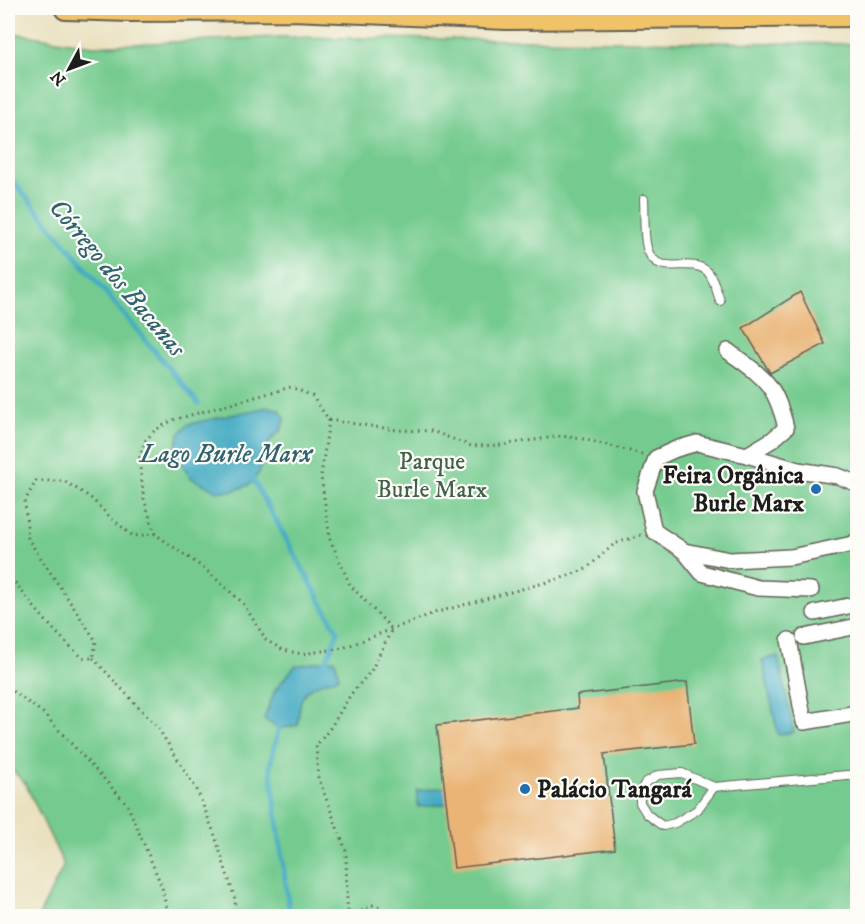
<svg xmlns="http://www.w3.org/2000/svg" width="865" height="924" viewBox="0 0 865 924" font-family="'IM FELL DW Pica',serif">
  <rect width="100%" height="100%" fill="#fdfcf7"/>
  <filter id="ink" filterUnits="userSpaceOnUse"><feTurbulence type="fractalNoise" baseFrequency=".0167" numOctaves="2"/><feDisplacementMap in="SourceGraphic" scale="12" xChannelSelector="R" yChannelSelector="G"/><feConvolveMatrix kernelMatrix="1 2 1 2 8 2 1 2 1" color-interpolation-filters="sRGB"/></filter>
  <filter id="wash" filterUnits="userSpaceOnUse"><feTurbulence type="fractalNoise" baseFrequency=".008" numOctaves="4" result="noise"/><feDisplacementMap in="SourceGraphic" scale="24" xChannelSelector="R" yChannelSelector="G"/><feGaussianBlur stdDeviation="1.35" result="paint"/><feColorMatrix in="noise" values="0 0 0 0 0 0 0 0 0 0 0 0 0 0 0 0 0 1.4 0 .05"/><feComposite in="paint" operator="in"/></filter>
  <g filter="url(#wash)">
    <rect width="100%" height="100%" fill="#eae1c0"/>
    <path fill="#75cb8f" stroke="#487456" stroke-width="1.5" d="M8,32L93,46L275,37L857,44V916H39L64,865L25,783L8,766Z"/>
    <g fill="#42aac2" stroke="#2f636f" stroke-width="1.5">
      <path d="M268,407L280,410L285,419L281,430L270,441L259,473L249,485L232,491H217L191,478L175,453L179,434L189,424Z"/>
      <path d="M778,656L794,732L778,735L762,660Z"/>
      <path d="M335,659L339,677C305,688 300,688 298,725L279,729L264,719L275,690L295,666Z"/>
      <path d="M460,785L462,802L418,807L417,791Z"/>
    </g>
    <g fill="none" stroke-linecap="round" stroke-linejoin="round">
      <g stroke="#42aac2" stroke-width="5">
        <path d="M8,175L198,403"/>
        <path d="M251,476L338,632L324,666"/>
        <path d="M280,723L270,765L290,916"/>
      </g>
    </g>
    <g id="blocks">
      <g fill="#e9b474">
        <path d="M800,292L825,344L770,373L743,328Z"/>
        <path d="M687,682L694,744L604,754L615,849L454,868L437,725L578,708L577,695Z"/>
      </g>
    </g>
  </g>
  <g filter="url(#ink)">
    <use href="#blocks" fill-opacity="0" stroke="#646155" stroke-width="1.5"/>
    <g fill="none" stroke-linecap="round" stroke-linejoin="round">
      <g stroke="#646155" stroke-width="10">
        <g id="lane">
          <path d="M644,199C645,213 643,239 648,251C659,278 689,256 707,271C714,278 717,292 720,301"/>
          <path d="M714,787L697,810L675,823L663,826L657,822L647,814L640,803V793L645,783L658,775L682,773L714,787L858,774"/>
        </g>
      </g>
      <g stroke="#646155" stroke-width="18">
        <g id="street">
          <path d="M728,351C764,378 775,382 786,428L772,440L747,455L697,443L676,449L656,458L645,491L654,531L684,551L730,560L791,557L853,544L858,540"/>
          <path d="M747,455L798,470L838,476L858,484"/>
          <path d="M684,551L702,573L758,588L811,590"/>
          <path d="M815,613L858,604"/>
          <path d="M804,637L858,626"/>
          <path d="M789,640L804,722L858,713"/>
        </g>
      </g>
      <g stroke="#646155" stroke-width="26">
        <path id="primary" d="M66,8L130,10L292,9L507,18L858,15"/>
      </g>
      <g stroke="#646155" stroke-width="3" stroke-dasharray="1.5 4.5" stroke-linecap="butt">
        <path d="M329,420L321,476L330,539L350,585L392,629L371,671L351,694L331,727L316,746L318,777L346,851L347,903L349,914L358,913L372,905L382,907L381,916"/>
        <path d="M641,535L614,544L586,569L562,578L434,613L343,648L302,654L283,650L266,640L243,603L205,569L155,534L144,499L139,459L145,441L155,430L173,420L291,387L312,396L329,420L397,430L432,431L471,446L501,445L561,436L583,439L642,454"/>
        <path d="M8,573C31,604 54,633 83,658H93L96,641L28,539L25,501L36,481H64L90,497L111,518L133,536L155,534"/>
        <path d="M93,658L158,728L197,790L214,833L235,899L236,916"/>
        <path d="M8,688L43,713L127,804L162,887L168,916"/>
        <path d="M571,916H578"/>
      </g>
      <use href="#lane" stroke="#fff" stroke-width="8"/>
      <use href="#street" stroke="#fff" stroke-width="15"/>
      <use href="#primary" stroke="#f1c369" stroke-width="22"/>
    </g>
  </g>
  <g fill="#1f6fb2" stroke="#fdfcf7" stroke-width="2">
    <circle cx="816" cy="489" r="6"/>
    <circle cx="525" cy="789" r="6"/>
  </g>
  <g text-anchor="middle" stroke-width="4.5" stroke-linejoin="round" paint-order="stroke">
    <g font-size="24" fill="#40624a" stroke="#fdfcf7">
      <text x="432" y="469">Parque<tspan x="432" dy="28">Burle Marx</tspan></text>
    </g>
    <g font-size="24" font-weight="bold" fill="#1c1c1c" stroke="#fdfcf7" text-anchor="end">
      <text x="804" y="483">Feira Orgânica<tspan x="804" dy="28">Burle Marx</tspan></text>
      <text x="537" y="797" text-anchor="start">Palácio Tangará</text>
    </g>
    <g font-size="26" font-style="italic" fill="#2f636f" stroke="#fdfcf7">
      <text transform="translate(118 277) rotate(50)" y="9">Córrego dos Bacanas</text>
      <text x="226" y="462">Lago Burle Marx</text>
    </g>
  </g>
  <rect width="865" height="924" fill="none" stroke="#fdfcf7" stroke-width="30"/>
  <g transform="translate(69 69) rotate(229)" stroke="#fdfcf7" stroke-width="4.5" paint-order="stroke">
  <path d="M0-4.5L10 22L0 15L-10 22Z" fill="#1c1c1c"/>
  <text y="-9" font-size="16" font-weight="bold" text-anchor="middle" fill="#1c1c1c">N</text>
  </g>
</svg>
